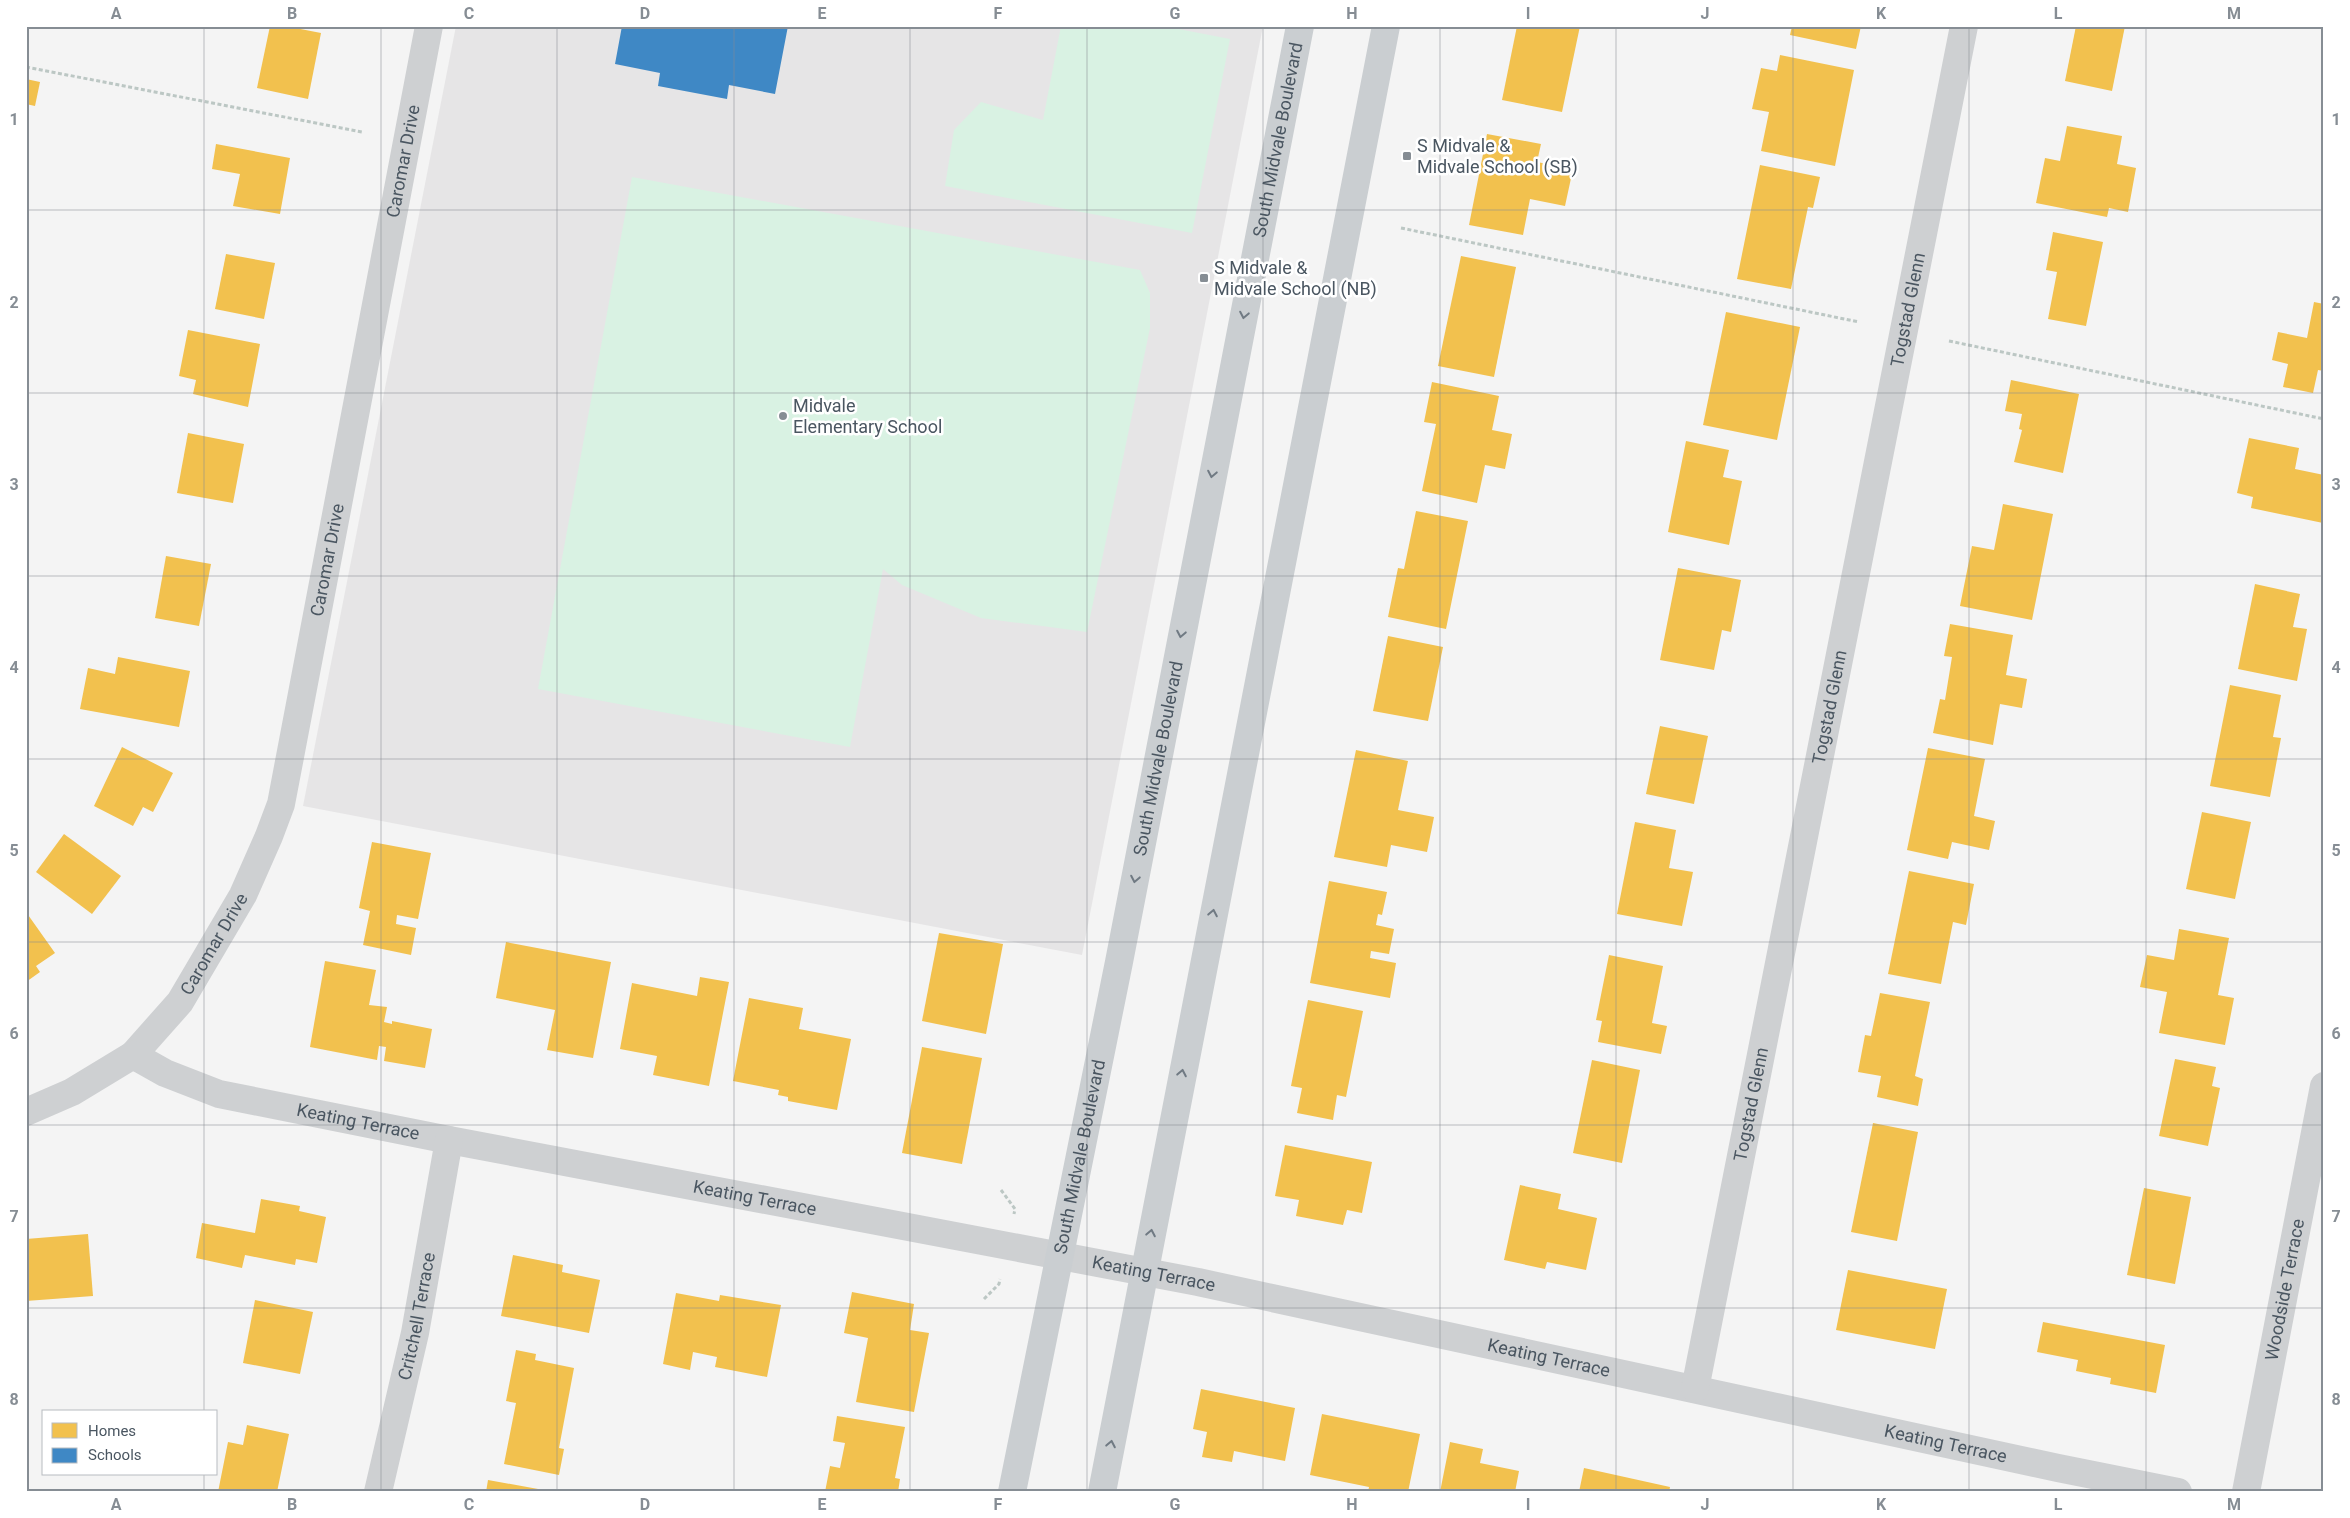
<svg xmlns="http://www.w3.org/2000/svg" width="2350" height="1518" viewBox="0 0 2350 1518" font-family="Roboto,sans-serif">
  <rect width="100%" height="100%" fill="#f4f4f4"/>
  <path fill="#e6e5e6" d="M456,26H1263L1082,955L303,806Z"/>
  <g fill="#d9f2e3">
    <path d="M1061,26H1163L1230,39L1192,233L945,186L954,130L981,102L1043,120Z"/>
    <path d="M632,177L1140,270L1150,293V328L1087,632L981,618L902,585L883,569L850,747L538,689Z"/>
  </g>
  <g fill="#f2c14e">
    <path d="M270,26H285L321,33L308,99L257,88Z"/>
    <path d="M1517,26H1580L1562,112L1502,100Z"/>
    <path d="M1792,26H1861L1856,49L1790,35Z"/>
    <path d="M2076,26H2125L2112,91L2065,81Z"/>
    <path d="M1780,55L1854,70L1835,166L1761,151L1769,112L1752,109L1761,68L1777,71Z"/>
    <path d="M26,79L40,82L35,106L26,104Z"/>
    <path d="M2067,126L2122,136L2117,164L2136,168L2128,212L2109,208L2107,217L2036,203L2045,158L2060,161Z"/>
    <path d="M1487,134L1541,144L1537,162L1573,169L1565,206L1530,199L1523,235L1469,225Z"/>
    <path d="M216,144L290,158L280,214L233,206L240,174L212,169Z"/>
    <path d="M1760,165L1820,177L1813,208L1808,207L1791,289L1737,279Z"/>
    <path d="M2053,232L2103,242L2086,326L2048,319L2057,272L2046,270Z"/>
    <path d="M226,254L275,263L264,319L215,309Z"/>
    <path d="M1461,256L1516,267L1494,377L1438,366Z"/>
    <path d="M2314,302L2324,304V371L2318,370L2313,393L2283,387L2288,364L2272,360L2278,332L2307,338Z"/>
    <path d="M1726,312L1800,327L1777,440L1703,425Z"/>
    <path d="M188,330L260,344L248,407L193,394L196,380L179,376Z"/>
    <path d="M2011,380L2079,394L2063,473L2014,462L2022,430L2019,429L2022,414L2005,411Z"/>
    <path d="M1432,382L1499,396L1492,430L1512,434L1505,469L1485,465L1477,503L1422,491L1436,424L1424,422Z"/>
    <path d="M188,433L244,444L233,503L177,493Z"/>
    <path d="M2249,438L2299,448L2295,469L2324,475L2323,523L2251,508L2253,497L2237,493Z"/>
    <path d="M1686,441L1729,450L1723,477L1742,481L1729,545L1668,532Z"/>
    <path d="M2003,504L2053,514L2032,620L1960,606L1972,546L1994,550Z"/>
    <path d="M1416,511L1468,521L1446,629L1388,617L1398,568L1404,569Z"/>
    <path d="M166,556L211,564L199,626L155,618Z"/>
    <path d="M1678,568L1741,580L1731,632L1722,630L1714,670L1660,660Z"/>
    <path d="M2255,584L2300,594L2293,627L2307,629L2297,681L2238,669Z"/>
    <path d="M1950,624L2013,635L2006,675L2027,679L2022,708L2000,704L1993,745L1933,733L1940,699L1945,700L1952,657L1944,656Z"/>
    <path d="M1388,636L1443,647L1428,721L1373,711Z"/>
    <path d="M118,657L190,671L179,727L80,709L88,668L115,674Z"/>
    <path d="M2230,685L2281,695L2273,737L2281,738L2270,797L2210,786Z"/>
    <path d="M1660,726L1708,736L1694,804L1646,794Z"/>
    <path d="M122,747L173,773L153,812L143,807L133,826L94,806Z"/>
    <path d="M1928,748L1985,759L1974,816L1995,821L1989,850L1952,842L1948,859L1907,850Z"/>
    <path d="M1356,750L1408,761L1398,810L1434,817L1427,852L1391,845L1387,867L1334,857Z"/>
    <path d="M2202,812L2251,822L2235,899L2186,889Z"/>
    <path d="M1635,822L1676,830L1669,868L1693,872L1682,926L1617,914Z"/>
    <path d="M64,834L121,876L92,914L36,872Z"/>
    <path d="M372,842L431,853L418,919L397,915L396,924L416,928L411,955L363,945L370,911L359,908Z"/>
    <path d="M1909,871L1974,884L1966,925L1953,922L1941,984L1888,974Z"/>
    <path d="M1329,881L1387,892L1382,915L1378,914L1376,925L1394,929L1389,954L1371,951L1370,958L1396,963L1390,998L1310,983Z"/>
    <path d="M26,912L55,953L36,966L40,972L26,982Z"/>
    <path d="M2179,929L2229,938L2218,995L2234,998L2225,1045L2159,1033L2167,992L2140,987L2147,955L2174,960Z"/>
    <path d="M939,933L1003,944L986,1034L922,1021Z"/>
    <path d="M506,942L611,962L593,1058L547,1050L555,1010L496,998Z"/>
    <path d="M1609,955L1663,966L1652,1023L1667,1026L1661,1054L1598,1042L1602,1021L1596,1020Z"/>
    <path d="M325,961L376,970L369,1005L387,1007L384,1022L392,1024V1021L432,1029L425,1068L384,1061L386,1047L379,1046L377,1060L310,1047Z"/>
    <path d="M700,977L729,982L709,1086L653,1075L657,1056L620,1049L632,983L697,996Z"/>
    <path d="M1880,993L1930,1002L1915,1076L1923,1079L1918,1106L1877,1097L1881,1076L1858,1072L1865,1035L1871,1036Z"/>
    <path d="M749,998L803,1008L799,1029L851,1039L837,1110L788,1101V1097L778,1095L779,1090L733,1081Z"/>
    <path d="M1308,1000L1363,1011L1346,1097L1337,1095L1333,1120L1297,1113L1302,1088L1291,1086Z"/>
    <path d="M922,1047L982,1058L962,1164L902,1153Z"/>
    <path d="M2175,1059L2216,1067L2212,1086L2220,1088L2208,1146L2159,1136Z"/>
    <path d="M1592,1060L1640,1070L1622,1163L1573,1153Z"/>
    <path d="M1873,1123L1918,1132L1897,1241L1851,1232Z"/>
    <path d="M1285,1145L1372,1162L1362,1213L1347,1210L1343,1225L1296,1216L1299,1200L1275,1196Z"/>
    <path d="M1520,1185L1561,1194L1558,1209L1597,1218L1586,1270L1547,1262L1545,1269L1504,1260Z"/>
    <path d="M2144,1188L2191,1197L2175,1284L2127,1275Z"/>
    <path d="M261,1199L300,1206L299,1211L326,1217L317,1263L296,1259L295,1265L245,1255L242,1268L196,1258L202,1223L255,1233Z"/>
    <path d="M88,1234L93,1296L26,1301V1239Z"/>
    <path d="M513,1255L563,1265L562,1272L600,1280L589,1333L501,1316Z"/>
    <path d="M1848,1270L1947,1289L1935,1349L1836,1330Z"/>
    <path d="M852,1292L914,1304L910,1330L929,1333L914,1412L856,1402L868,1338L844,1333Z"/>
    <path d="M676,1293L719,1301L720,1295L781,1305L767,1377L715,1367L717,1357L693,1352L690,1370L663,1364Z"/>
    <path d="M255,1300L313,1312L300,1374L243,1363Z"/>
    <path d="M2043,1322L2165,1345L2156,1393L2110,1384L2111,1378L2076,1371L2078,1360L2037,1352Z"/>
    <path d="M516,1350L536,1354L535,1360L574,1368L559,1448L564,1449L559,1475L504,1464L516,1403L506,1401Z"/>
    <path d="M1201,1389L1295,1408L1285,1461L1234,1451L1232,1462L1202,1457L1207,1432L1193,1429Z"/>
    <path d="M1322,1414L1420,1434L1408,1492H1368L1369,1487L1310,1475Z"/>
    <path d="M837,1416L905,1427L895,1478L900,1479L898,1492H825L830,1466L840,1468L845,1443L833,1441Z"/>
    <path d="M247,1425L289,1434L277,1492H218L228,1442L243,1445Z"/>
    <path d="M1450,1442L1483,1449L1480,1463L1519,1471L1515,1492H1440Z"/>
    <path d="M1584,1468L1670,1487L1669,1492H1579Z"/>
    <path d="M488,1480L549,1491V1492H486Z"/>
  </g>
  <path fill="#3f88c5" d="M622,26H788L775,94L729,85L727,99L658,86L660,73L615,64Z"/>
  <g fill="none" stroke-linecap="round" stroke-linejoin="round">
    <g stroke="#bcc7c4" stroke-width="3" stroke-dasharray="4 2.5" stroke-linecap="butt">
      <path d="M26,67L362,132"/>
      <path d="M1401,228L1859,322"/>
      <path d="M1949,341L2324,419"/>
      <path d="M1001,1190L1015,1209L1014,1214"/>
      <path d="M984,1299L999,1284L1000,1279"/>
    </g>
    <g stroke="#ced0d2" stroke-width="28">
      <path id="s1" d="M133,1055L180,1002L243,895L269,836L281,804L429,26"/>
      <path id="s2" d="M26,1112L72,1092L133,1055L165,1073L219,1094L449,1140L1198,1282L2058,1468L2178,1492"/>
      <path id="s3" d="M1695,1389L1964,26"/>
      <path id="s4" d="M378,1492L415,1333L449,1140"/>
      <path id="s5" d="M2246,1492L2324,1086"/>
    </g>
    <g stroke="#caced1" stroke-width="28">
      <path id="s6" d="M1012,1492L1119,962L1300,26"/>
      <path d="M1102,1492L1386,26"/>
    </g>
  </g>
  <defs><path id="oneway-chevron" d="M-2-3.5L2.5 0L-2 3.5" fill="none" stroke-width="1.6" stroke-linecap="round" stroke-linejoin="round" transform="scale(1.25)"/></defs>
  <g stroke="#707a83">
    <use href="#oneway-chevron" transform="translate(1244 315) rotate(101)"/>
    <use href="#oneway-chevron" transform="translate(1212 474) rotate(101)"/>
    <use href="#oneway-chevron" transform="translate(1181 634) rotate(101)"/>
    <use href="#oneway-chevron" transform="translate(1135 879) rotate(101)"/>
    <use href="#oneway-chevron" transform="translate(1213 913) rotate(-79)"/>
    <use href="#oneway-chevron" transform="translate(1182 1073) rotate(-79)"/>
    <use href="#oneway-chevron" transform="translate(1151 1233) rotate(-79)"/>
    <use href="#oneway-chevron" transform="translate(1111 1444) rotate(-79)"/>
  </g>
  <path fill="none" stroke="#868d94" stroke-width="1" stroke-opacity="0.55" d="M204,26V1412M381,26V1492M557,26V1492M734,26V1492M910,26V1492M1087,26V1492M1263,26V1492M1440,26V1492M1616,26V1492M1793,26V1492M1969,26V1492M2146,26V1492M26,210H2324M26,393H2324M26,576H2324M26,759H2324M26,942H2324M26,1125H2324M26,1308H2324M204,1474V1492"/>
  <g fill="#868d94" stroke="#fff" stroke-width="2">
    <rect x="1402" y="151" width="10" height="10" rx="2.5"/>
    <rect x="1199" y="273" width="10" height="10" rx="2.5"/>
    <circle cx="783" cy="416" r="5"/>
  </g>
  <g text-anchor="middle" stroke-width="5" stroke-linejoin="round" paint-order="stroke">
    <g font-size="18" fill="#4a5661" stroke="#fff">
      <text dy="6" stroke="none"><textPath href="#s6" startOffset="1378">South Midvale Boulevard</textPath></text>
      <text dy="6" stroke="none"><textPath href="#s1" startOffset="948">Caromar Drive</textPath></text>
      <text dy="6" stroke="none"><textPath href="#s3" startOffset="1100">Togstad Glenn</textPath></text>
      <text dy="6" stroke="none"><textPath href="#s1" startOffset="542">Caromar Drive</textPath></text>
      <text dy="6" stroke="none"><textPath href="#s3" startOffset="695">Togstad Glenn</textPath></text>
      <text dy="6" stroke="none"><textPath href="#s6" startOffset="748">South Midvale Boulevard</textPath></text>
      <text dy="6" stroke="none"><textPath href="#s1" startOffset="138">Caromar Drive</textPath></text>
      <text dy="6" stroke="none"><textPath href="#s3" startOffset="290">Togstad Glenn</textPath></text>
      <text dy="6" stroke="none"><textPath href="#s2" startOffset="358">Keating Terrace</textPath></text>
      <text dy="6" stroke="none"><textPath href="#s6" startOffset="342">South Midvale Boulevard</textPath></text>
      <text dy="6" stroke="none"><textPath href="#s2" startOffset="762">Keating Terrace</textPath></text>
      <text dy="6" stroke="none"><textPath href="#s2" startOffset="1168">Keating Terrace</textPath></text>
      <text dy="6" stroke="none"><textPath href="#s5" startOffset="206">Woodside Terrace</textPath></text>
      <text dy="6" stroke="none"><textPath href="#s4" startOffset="180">Critchell Terrace</textPath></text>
      <text dy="6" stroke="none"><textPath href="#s2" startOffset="1572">Keating Terrace</textPath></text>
      <text dy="6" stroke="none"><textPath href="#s2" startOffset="1978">Keating Terrace</textPath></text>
    </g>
    <g font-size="18" fill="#4a5661" stroke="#fff" text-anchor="start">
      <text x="1417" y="152">S Midvale &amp;<tspan x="1417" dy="21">Midvale School (SB)</tspan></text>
      <text x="1214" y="274">S Midvale &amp;<tspan x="1214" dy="21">Midvale School (NB)</tspan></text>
      <text x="793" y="412">Midvale<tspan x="793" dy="21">Elementary School</tspan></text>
    </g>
  </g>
  <rect width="2350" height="1518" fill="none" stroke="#ffffff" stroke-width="55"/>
  <rect x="42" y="1410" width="175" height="65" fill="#ffffff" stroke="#b7bbc0"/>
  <rect x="52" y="1423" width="25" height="15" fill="#f2c14e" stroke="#b7bbc0"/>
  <text x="88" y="1436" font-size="15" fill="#4a5661">Homes</text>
  <rect x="52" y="1448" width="25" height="15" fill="#3f88c5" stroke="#b7bbc0"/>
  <text x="88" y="1460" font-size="15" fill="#4a5661">Schools</text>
  <rect x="28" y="28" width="2294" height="1462" fill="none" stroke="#868d94" stroke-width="2"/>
  <g font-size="16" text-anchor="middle" font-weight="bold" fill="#868d94">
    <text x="116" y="19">A</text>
    <text x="292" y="19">B</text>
    <text x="469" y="19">C</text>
    <text x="645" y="19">D</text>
    <text x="822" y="19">E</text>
    <text x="998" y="19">F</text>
    <text x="1175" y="19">G</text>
    <text x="1352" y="19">H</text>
    <text x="1528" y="19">I</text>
    <text x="1705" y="19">J</text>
    <text x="1881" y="19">K</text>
    <text x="2058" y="19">L</text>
    <text x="2234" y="19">M</text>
    <text x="14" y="125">1</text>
    <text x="2336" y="125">1</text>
    <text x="14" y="308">2</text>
    <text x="2336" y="308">2</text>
    <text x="14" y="490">3</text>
    <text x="2336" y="490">3</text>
    <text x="14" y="673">4</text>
    <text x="2336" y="673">4</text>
    <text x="14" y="856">5</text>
    <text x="2336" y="856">5</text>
    <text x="14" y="1039">6</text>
    <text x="2336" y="1039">6</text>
    <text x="14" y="1222">7</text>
    <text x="2336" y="1222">7</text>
    <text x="14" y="1405">8</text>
    <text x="2336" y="1405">8</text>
    <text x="116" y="1510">A</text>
    <text x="292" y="1510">B</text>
    <text x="469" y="1510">C</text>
    <text x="645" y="1510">D</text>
    <text x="822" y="1510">E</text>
    <text x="998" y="1510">F</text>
    <text x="1175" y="1510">G</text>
    <text x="1352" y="1510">H</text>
    <text x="1528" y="1510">I</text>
    <text x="1705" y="1510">J</text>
    <text x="1881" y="1510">K</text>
    <text x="2058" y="1510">L</text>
    <text x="2234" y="1510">M</text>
  </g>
</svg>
